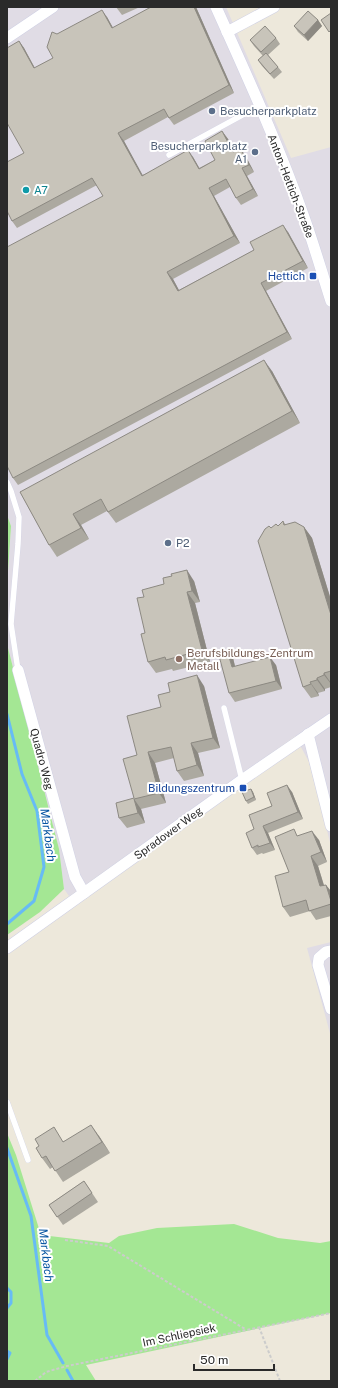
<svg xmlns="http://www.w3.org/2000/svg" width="338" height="1388" viewBox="0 0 338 1388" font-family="'Public Sans',sans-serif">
  <rect width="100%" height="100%" fill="#ede8db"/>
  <g fill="#e0dce5">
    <path d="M7,7H226L291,158L331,147V846L309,762L295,736L69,896L64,889L59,849L7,644V586L11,526L7,515Z"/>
    <path d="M331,942V1037L307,948Z"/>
  </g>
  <g fill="#a4e794">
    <path d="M7,515L11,526L7,586Z"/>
    <path d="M7,644L59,849L64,889L40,912L7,935Z"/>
    <path d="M7,1133L16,1155L41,1235L109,1243L119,1236L157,1228L234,1224L278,1238L320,1243L331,1241V1313L86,1365L96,1381H7Z"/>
  </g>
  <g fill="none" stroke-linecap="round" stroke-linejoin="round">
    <g stroke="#67bbf5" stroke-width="3">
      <path d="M7,714L22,774L37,811L44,867L34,901L7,924"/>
      <path d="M7,1148L31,1216L47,1335L63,1363"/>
      <path d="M7,1288L11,1292V1303L7,1308"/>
      <path d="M7,1351L10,1353L7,1359"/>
      <path d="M67,1370L73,1381"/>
    </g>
    <g stroke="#d0d1e4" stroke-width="6">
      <g id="lane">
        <path d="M169,155L259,106"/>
        <path d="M7,482L11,491L19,517L18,544L11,624L18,670"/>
        <path d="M224,708L242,780"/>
        <path d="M7,1102L28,1160"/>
      </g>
    </g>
    <g stroke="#d0d1e4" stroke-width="12">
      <g id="street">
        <path d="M216,7C247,76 279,146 304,217C314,245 322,273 331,301"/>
        <path d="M227,32L274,7"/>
        <path d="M7,38L53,7"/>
        <path d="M18,670L75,877L84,893"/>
        <path d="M308,734L331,826"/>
        <path d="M7,948L242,780L331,719"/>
        <path d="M331,951L326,952L319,958L318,965L331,1009"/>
      </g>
    </g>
    <g stroke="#ccc" stroke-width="2" stroke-dasharray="3 2" stroke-linecap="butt">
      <path d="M65,1240L108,1246L245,1329"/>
      <path d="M259,1327L280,1381"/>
      <path d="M35,1381L46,1372L67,1366L331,1313"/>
    </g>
    <use href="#lane" stroke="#fff" stroke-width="5.5"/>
    <use href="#street" stroke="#fff" stroke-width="11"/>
  </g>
  <g fill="#aca9a0">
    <path d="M116,7H140L122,15Z"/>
    <path d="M151,7H196L234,93L174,125L168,117L124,141L142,175L193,157L199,168L215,160L222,131L228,139L234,151L240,148L245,155L254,172L247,176L258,196L241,205L236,198L230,187L214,196L240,243L173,279L179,290L288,232L308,268L266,291L292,339L18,485L13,478L103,196L97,185L17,228L12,221L24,153L19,41L24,48L35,68L53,58L57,34L107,17L113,28Z"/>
    <path d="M318,20L322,26L308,41L298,32L294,26Z"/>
    <path d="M276,38L280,44L268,55L278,67L282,72L274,79L262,66L258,60L263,56L254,46L250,40Z"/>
    <path d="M272,371L300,423L116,523L107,511L81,525L89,539L57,557L49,545L20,492Z"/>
    <path d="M283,521L286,525L304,527L312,538L331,600V687L325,689V691L318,693L319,696L311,698L303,687L271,528L278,526Z"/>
    <path d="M194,581L200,602L195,603L210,662L173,671L172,669L156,673L148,662L145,633L144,597Z"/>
    <path d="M233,658L235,666L276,665L282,689L235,702L229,693Z"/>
    <path d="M204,686L220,748L198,753L204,776L184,781L177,771L174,758L155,763L166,803L141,809L145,823L127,828L119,818L134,798L137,755L161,707L170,692Z"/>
    <path d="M251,789L253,792L256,800L248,804L246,801Z"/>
    <path d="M292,792L303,819L268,833L275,850L263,854L262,853L257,855L252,848L254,829L272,806Z"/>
    <path d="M299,835L319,840L327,862L318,866L324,885L331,891V916L316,920L310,911L290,917L283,907L289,872Z"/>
    <path d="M99,1136L110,1153L63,1182L53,1167L50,1169L42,1158L64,1141Z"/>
    <path d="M84,1181L98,1202L63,1225L49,1205Z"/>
  </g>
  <g fill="#8c8982">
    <path d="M194,7H196L234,93L229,85Z"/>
    <path d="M102,10L107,17L117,35L112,28Z"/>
    <path d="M318,20L322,26L308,41L304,35Z"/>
    <path d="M19,41L24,48L39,76L34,68Z"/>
    <path d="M222,131L228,139L238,159L233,152Z"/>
    <path d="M118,133L124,141L147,183L142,176Z"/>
    <path d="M240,148L245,155L254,172L249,165Z"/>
    <path d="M188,150L193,157L204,176L199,169Z"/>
    <path d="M242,168L247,176L258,196L253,189Z"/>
    <path d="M209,188L214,196L240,243L234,236Z"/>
    <path d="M283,225L288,232L308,268L303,261Z"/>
    <path d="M167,272L173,279L183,298L178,291Z"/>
    <path d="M261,283L266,291L292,339L287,332Z"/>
    <path d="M264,360L272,371L300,423L292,411Z"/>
    <path d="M73,514L81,525L89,539L81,528Z"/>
    <path d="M304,527L312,538L331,600V615Z"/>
    <path d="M187,570L194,581L200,602L192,591Z"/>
    <path d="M187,592L195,603L210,662L202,650Z"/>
    <path d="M227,650L233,658L237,675L232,667Z"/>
    <path d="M270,657L276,665L282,689L276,681Z"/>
    <path d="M324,673L331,683V684L324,675Z"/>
    <path d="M197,675L204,686L220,748L213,738Z"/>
    <path d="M317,678L325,689V691L317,680Z"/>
    <path d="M310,682L318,693L319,696L311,684Z"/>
    <path d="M191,743L198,753L204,776L197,765Z"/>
    <path d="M148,752L155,763L166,803L159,793Z"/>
    <path d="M287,785L292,792L303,819L298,812Z"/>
    <path d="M251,789L253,792L256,800L254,797Z"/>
    <path d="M134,799L141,809L145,823L138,813Z"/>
    <path d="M263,826L268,833L275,850L270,843Z"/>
    <path d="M312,831L319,840L327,862L321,852Z"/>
    <path d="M311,856L318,866L327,896L320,886Z"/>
    <path d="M326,885L331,891V901Z"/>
    <path d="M91,1125L99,1136L110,1153L102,1142Z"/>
  </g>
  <g fill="#c8c4ba" stroke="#8c8982">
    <path d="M151,7H194L229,85L169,118L164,109L118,133L142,176L188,150L199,169L215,160L205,141L222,131L233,152L240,148L249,165L242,168L253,189L236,198L226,179L209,188L234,236L167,272L178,291L254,250L250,242L283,225L303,261L261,283L287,332L13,478L7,466V247L103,196L92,178L12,221L7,211V162L24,153L7,123V48L19,41L34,68L53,58L47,47L52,32L57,34L102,10L112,28Z"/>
    <path d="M308,11L318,20L304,35L294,26Z"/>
    <path d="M331,13V30L329,32L321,20Z"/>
    <path d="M265,26L276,38L261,52L250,40Z"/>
    <path d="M266,53L278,67L270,74L258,60Z"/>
    <path d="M264,360L292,411L108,512L101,499L73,514L81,528L49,545L20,492Z"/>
    <path d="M283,521L284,525L295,522L304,527L331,615V671L324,673V675L317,678V680L310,682L311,684L303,687L258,541L265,529L269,526L271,528L276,524L278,526Z"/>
    <path d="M187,570L192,591L187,592L202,650L166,660L165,657L148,662L141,634L145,633L137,598L144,597L142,590L164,584L163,578L172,576L171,574Z"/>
    <path d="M227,650L232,667L270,657L276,681L229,693L218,652Z"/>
    <path d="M197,675L213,738L191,743L197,765L177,771L171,747L148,752L159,793L134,799L138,813L119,818L116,803L134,798L123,759L137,755L127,716L161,707L158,695L170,692L168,683Z"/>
    <path d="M287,785L298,812L263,826L270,843L258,847V845L252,848L246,833L254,829L249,815L272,806L267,793Z"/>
    <path d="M251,789L254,797L246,801L242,792Z"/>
    <path d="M294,829L297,836L312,831L321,852L311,856L320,886L326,885L331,901V904L309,911L306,900L283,907L275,876L289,872L275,837Z"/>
    <path d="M91,1125L102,1142L55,1171L46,1156L42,1158L36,1148L39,1146L35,1139L54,1127L63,1142Z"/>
    <path d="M84,1181L92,1193L57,1217L49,1205Z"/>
  </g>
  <g fill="#5c6f8a" stroke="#fff" stroke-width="1.5">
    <circle cx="212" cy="111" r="4"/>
    <circle cx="255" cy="152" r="4"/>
    <circle cx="168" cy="543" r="4"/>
  </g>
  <circle fill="#0f9aa8" stroke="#fff" stroke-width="1.5" cx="26" cy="190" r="4"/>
  <g fill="#1a4fb4" stroke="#fff" stroke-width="1.5">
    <rect x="309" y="272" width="8" height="8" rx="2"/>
    <rect x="239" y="784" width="8" height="8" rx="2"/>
  </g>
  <circle fill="#8d6e63" stroke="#fff" stroke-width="1.5" cx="179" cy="659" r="4"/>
  <g text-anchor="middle" stroke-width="4" stroke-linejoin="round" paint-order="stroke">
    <g font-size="11" fill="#4e5e75" stroke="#fff" text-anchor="start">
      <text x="220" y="115">Besucherparkplatz</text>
      <text x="247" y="150" text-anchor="end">Besucherparkplatz<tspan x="247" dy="13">A1</tspan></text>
      <text x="176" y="547">P2</text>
    </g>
    <g font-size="11" fill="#2a2a2a" stroke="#fff">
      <text transform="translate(291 186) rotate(69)" y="4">Anton-Hettich-Straße</text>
      <text transform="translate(42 759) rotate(75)" y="4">Quadro Weg</text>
      <text transform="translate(168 833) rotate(-36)" y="4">Spradower Weg</text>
      <text transform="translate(179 1335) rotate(-12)" y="4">Im Schliepsiek</text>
    </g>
    <g font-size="11" fill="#0d838f" stroke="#fff" text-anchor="start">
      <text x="34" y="194">A7</text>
    </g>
    <g font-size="11" fill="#164399" stroke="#fff" text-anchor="end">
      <text x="305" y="280">Hettich</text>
      <text x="235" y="792">Bildungszentrum</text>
    </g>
    <g font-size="11" fill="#785e54" stroke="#fff" text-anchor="start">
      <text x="187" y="657">Berufsbildungs-Zentrum<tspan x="187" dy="13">Metall</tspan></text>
    </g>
    <g font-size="12" font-style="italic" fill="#0655a2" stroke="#fff">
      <text transform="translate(48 835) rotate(82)" y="4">Markbach</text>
      <text transform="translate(46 1255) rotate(83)" y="4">Markbach</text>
    </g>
  </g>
  <rect width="338" height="1388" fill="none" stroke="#2a2a2a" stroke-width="16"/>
  <path d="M194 1364v6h80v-6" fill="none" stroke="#2a2a2a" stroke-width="2"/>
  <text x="200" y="1364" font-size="12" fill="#2a2a2a" stroke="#ffffff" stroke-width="3" paint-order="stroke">50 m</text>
</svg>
